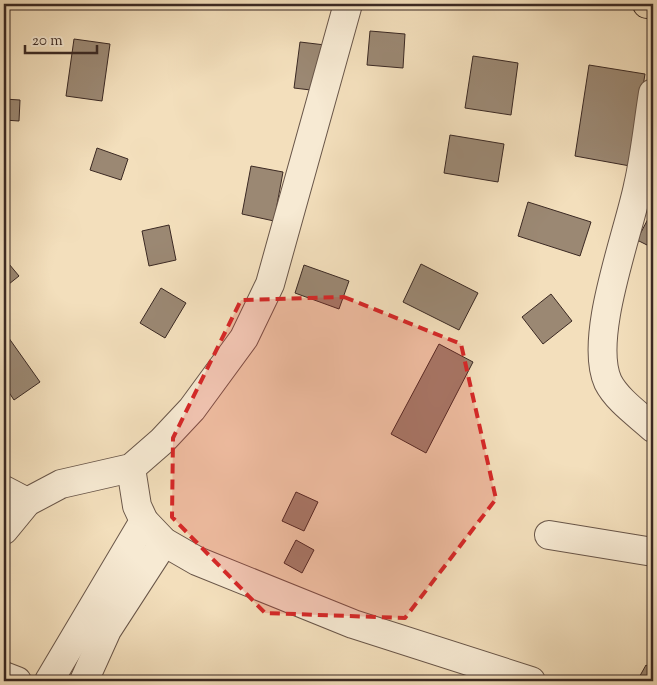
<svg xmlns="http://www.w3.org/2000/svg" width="657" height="685" viewBox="0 0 657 685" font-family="'Sorts Mill Goudy',serif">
  <rect width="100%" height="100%" fill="#f3dfbc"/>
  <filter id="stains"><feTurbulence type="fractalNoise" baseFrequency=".004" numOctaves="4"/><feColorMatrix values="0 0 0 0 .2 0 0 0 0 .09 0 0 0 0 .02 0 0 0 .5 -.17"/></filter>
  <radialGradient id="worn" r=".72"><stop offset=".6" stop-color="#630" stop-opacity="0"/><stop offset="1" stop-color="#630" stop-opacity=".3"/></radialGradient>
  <g fill="#9b8873" stroke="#3b2923">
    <path d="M370,31L405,34L403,68L367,65Z"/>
    <path d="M74,39L110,44L102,101L66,96Z"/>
    <path d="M300,42L325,45L319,91L294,88Z"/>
    <path d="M473,56L518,63L511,115L465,108Z"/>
    <path d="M589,65L645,74L630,166L575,156Z"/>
    <path d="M4,99L20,100L19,121L4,120Z"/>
    <path d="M450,135L504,144L498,182L444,173Z"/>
    <path d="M97,148L128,159L121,180L90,170Z"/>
    <path d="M251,166L283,172L274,221L242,214Z"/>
    <path d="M528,202L591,222L580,256L518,236Z"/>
    <path d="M649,217L653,219V248L637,240Z"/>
    <path d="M169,225L176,260L149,266L142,231Z"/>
    <path d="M4,258L19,276L4,288Z"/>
    <path d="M421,264L478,293L459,330L403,302Z"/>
    <path d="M304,265L349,281L339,309L295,293Z"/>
    <path d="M161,288L186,303L165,338L140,323Z"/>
    <path d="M551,294L572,321L543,344L522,317Z"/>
    <path d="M6,334L40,382L14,400L4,385V336Z"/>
    <path d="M439,344L473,362L426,453L391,434Z"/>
    <path d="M296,492L318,502L304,531L282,521Z"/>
    <path d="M296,540L314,550L302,573L284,563Z"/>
    <path d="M646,665L653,670V681H637Z"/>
  </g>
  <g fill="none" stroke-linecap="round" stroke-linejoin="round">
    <g stroke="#695649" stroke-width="30">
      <g id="minor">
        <path d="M653,93C648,124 645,156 638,186C628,235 588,338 608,382C617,400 639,415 653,428"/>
        <path d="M131,468L137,506L144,521L164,542L197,561L353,624L531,681"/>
        <path d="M4,490L27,502"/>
        <path d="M4,530L27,502L61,484L131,468L162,441L192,409L244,338L270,284L348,4"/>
        <path d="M549,535L653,552"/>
        <path d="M4,676L17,681"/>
        <path d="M49,681L144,521"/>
        <path d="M84,681L107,630L164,542"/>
      </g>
    </g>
    <g stroke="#3b2923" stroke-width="30">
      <path id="major" d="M647,4H653"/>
    </g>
    <use href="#minor" stroke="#f7ead3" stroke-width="28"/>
    <use href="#major" stroke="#f3dfbc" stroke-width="28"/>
  </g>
  <path fill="#d62828" fill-opacity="0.2" stroke="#d62828" stroke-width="4" stroke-dasharray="10 6" stroke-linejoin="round" d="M344,297L461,344L496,499L405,618L265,613L172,517L173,438L241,300Z"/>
  <rect width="657" height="685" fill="none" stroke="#f3dfbc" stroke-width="20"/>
  <rect x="5" y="5" width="647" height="675" fill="none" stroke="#3b2923" stroke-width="2.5"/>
  <rect x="10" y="10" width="637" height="665" fill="none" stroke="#3b2923"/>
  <path d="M25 45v8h72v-8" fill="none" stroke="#3b2923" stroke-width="2.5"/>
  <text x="32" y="45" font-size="15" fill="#3b2923" stroke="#f7ead3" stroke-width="4" paint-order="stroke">20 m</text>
  <rect width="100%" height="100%" filter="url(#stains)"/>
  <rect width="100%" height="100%" fill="url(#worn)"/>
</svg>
